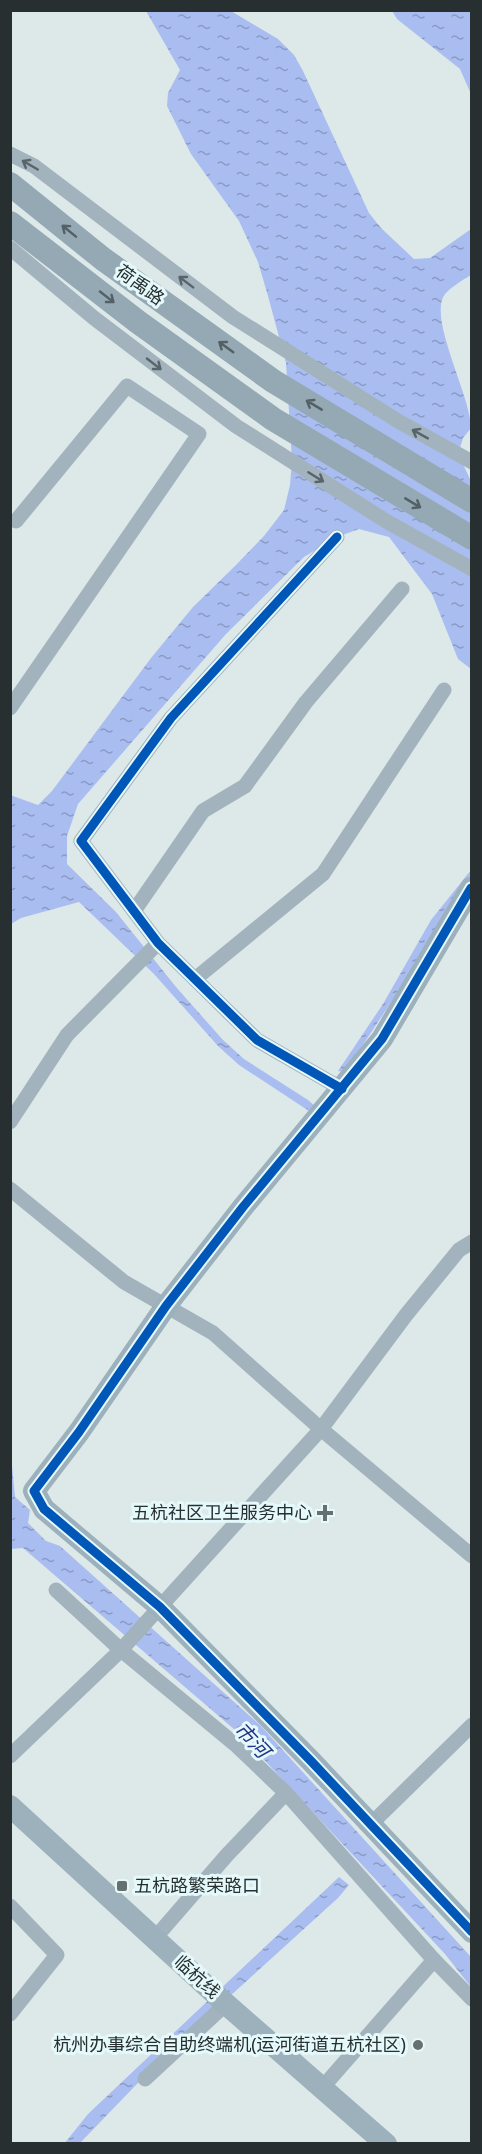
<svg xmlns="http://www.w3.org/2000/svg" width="482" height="2154" viewBox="0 0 482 2154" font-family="'Noto Sans','Noto Sans SC',sans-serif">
  <defs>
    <pattern id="water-ripples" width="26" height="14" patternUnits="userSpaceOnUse" patternTransform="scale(1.5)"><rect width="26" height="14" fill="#a9bdf1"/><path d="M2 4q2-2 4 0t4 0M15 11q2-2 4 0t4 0" fill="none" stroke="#8a9ac4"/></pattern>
  </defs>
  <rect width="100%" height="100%" fill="#dde8e9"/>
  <g fill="url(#water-ripples)">
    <path d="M146,11H231L278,39L294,55L303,71L369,213L381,228L414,259L430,258L471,229V275C463,280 451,287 445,294C427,317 471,396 471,428L463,438L458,454L471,481V669L458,659L432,594L389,537L359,529L337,537L304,557L226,634L78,804L67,836V864L116,912L176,987L223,1040L244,1059L308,1100L316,1107L312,1113L239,1065L218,1046L154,974L79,902L21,918L11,924L10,795L38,805L52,791L151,658L193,607L235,566L264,536L284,510L290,485L292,460L286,363L268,296L258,262L239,221L191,154L167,106L168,93L180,70Z"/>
    <path d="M392,11H471V94L460,69L397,19Z"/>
    <path d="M471,870V881L345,1072L338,1071L383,1004L431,920Z"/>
    <path d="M10,1444L15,1497L30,1510L28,1523L46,1541L60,1546L260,1725L471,1957V1987L445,1954L242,1736L23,1548L11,1549Z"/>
    <path d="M339,1877L349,1885L338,1898L163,2057L80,2143L64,2144L88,2114Z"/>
  </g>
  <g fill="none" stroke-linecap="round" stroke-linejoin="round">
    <g stroke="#a2b3be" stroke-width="15">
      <path d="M10,154L34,166L233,317L398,421L472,462"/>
      <path d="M10,248L94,318L236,426L386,521L472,569"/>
      <path d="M337,537L171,718L81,841L158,943L257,1040L342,1089"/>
      <path d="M10,708L199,434L127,386L16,521"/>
      <path d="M134,911L203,811L245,786L306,702L402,589"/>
      <path d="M195,979L323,874L444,690"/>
      <path d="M10,1122L67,1035L158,943"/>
      <path d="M10,1189L124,1282L213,1333L321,1429L472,1556"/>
      <path d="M56,1590L121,1650L237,1746L286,1793L434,1960L472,1999"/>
      <path d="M10,1756L121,1650L321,1429L406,1315L459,1250L472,1242"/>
      <path d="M371,1824L472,1725"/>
      <path d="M10,1906L57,1955L10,2014"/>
      <path d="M155,1938L227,1855L286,1793"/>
      <path d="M145,2079L226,2004"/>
      <path d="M322,2088L434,1960"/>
    </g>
    <g stroke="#9cb1bb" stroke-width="22">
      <path d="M471,888L382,1039L243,1207L166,1306L79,1432L34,1491L44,1509L160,1607L311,1761L472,1932"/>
      <path d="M10,1806L226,2004L386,2144"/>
    </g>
    <g stroke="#94a9b4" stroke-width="24">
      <path d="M10,184L103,259L273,381L472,501"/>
      <path d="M10,223L138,322L273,419L472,538"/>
    </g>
    <g stroke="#e5f9fb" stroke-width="13">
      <g id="cycleway">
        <path d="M337,537L171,718L81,841L158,943L257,1040L342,1089"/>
        <path d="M471,888L382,1039L243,1207L166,1306L79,1432L34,1491L44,1509L160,1607L311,1761L472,1932"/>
      </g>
    </g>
    <use href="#cycleway" stroke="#0057b8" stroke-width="9"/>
  </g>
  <defs><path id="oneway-shaft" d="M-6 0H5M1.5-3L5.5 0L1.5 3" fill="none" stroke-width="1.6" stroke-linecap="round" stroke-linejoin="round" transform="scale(1.5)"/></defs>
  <g stroke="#586469">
    <use href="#oneway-shaft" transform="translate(30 165) rotate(-150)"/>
    <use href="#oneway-shaft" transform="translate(186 282) rotate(-143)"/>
    <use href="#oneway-shaft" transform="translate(154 364) rotate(38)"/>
    <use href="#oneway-shaft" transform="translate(420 434) rotate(-151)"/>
    <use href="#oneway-shaft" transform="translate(316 477) rotate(32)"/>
  </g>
  <g stroke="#536065">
    <use href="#oneway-shaft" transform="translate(69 231) rotate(-141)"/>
    <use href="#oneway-shaft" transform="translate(107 297) rotate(38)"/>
    <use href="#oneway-shaft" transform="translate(226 347) rotate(-144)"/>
    <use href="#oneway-shaft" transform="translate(314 405) rotate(-149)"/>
    <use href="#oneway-shaft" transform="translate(413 503) rotate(31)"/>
  </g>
  <g fill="#677071" stroke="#e5f9fb" stroke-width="2">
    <path d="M322 1504h6v6h6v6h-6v6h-6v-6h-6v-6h6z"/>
    <rect x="116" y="1880" width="12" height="12" rx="3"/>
    <circle cx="418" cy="2045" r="6"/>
  </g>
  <g text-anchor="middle" stroke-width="6" stroke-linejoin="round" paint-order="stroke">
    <g font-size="18" fill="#272f30" stroke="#e5f9fb">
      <text transform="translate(140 285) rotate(36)" y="6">荷禹路</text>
      <text transform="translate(197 1977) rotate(42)" y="6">临杭线</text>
    </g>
    <g font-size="18" fill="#272f30" stroke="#e5f9fb" text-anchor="end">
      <text x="312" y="1519">五杭社区卫生服务中心</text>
      <text x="134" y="1892" text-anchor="start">五杭路繁荣路口</text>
      <text x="406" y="2051">杭州办事综合自助终端机(运河街道五杭社区)</text>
    </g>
    <g font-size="20" font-style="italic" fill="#243487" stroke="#e5f9fb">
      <text transform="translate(252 1740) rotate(47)" y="7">市河</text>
    </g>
  </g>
  <rect width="482" height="2154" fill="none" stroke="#272f30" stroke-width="24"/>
</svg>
